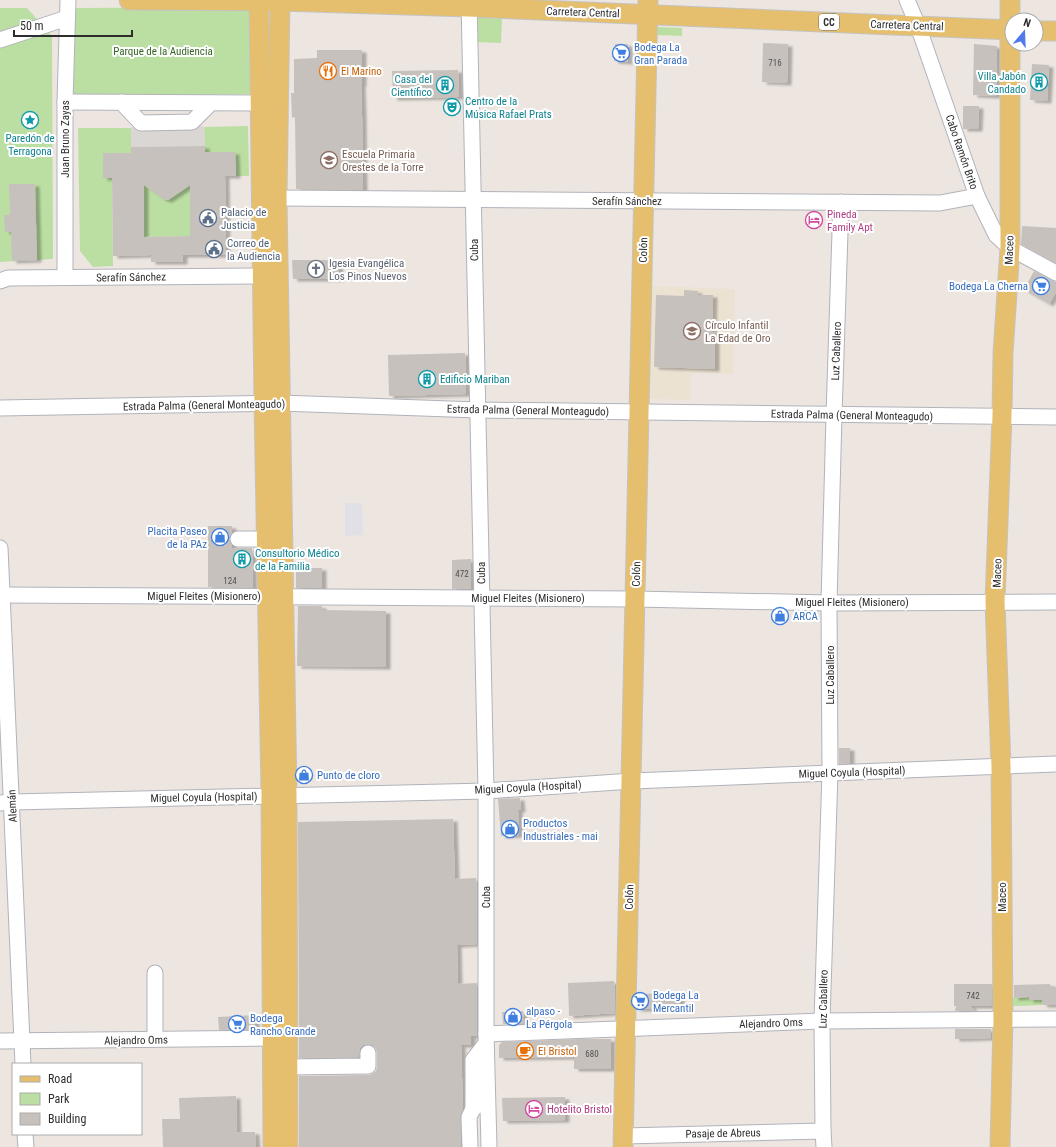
<svg xmlns="http://www.w3.org/2000/svg" width="1056" height="1147" viewBox="0 0 1056 1147" font-family="'Roboto Condensed',sans-serif">
  <defs>
    <filter id="shadow"><feDropShadow dx="4.5" dy="2.5" stdDeviation="1" flood-color="#0004"/></filter>
  </defs>
  <rect width="100%" height="100%" fill="#ede6e0"/>
  <path fill="#e1e0e6" d="M345,503H362L363,535L345,536Z"/>
  <path fill="#ece2d2" d="M652,286L735,289L733,374L691,373L690,400L649,399Z"/>
  <g fill="#bbdea2">
    <path d="M252,7V94L75,96L73,95L72,93L75,8Z"/>
    <path d="M0,8H27L52,36L53,259L0,262Z"/>
    <path d="M477,17L502,18L501,43L476,42Z"/>
    <path d="M657,27L682,28V36L657,35Z"/>
    <path d="M248,126L249,176H236L235,152H205L204,127Z"/>
    <path d="M78,128H131V153L103,154V178H112L113,266L93,267L80,251Z"/>
    <path d="M144,185H159C159,193 159,199 168,200L190,185V236L144,237Z"/>
    <path d="M1029,997V1000H1042L1043,1005L1013,1006V998Z"/>
  </g>
  <path fill="#d9d6d3" d="M192,122L204,127L205,146L131,147V128L141,123Z"/>
  <g fill="#c6c1bc" fill-rule="evenodd" filter="url(#shadow)">
    <path d="M763,43L788,44L787,83L762,82Z"/>
    <path d="M615,44H628V62L614,61Z"/>
    <path d="M974,44L997,46L996,96L973,95Z"/>
    <path d="M317,50H362V84H361L362,115L363,190L296,189L295,117L292,118L291,93H294V59L317,58Z"/>
    <path d="M1032,64L1049,65L1047,101L1030,100Z"/>
    <path d="M458,70L459,97L393,98L392,71Z"/>
    <path d="M963,106H979L978,129H963Z"/>
    <path d="M205,146V152H235L236,176H225L226,255H183V262H151V255L113,256L112,178H103V153H131V147ZM144,185L163,199L168,200L190,185V236L144,237Z"/>
    <path d="M9,184H35L37,260L12,261L11,232H5L4,215H10Z"/>
    <path d="M1022,226L1056,228V263L1021,244Z"/>
    <path d="M292,260H338L339,279H293Z"/>
    <path d="M1034,271L1052,281L1056,282V292L1049,304L1024,290Z"/>
    <path d="M684,290L698,291L697,295H713L712,332H715V369L654,367L656,295L684,296Z"/>
    <path d="M465,353L466,394L389,396L388,355Z"/>
    <path d="M208,526H232V533L229,539L232,545V548H252L253,588L208,587Z"/>
    <path d="M471,559V589H452V560Z"/>
    <rect x="296" y="568" width="26" height="20"/>
    <path d="M298,606H322V610L386,611V667L297,666Z"/>
    <path d="M839,748H850V763L839,764Z"/>
    <path d="M520,798L521,810H518L519,835L501,836L498,799Z"/>
    <path d="M453,819L455,879L476,878L477,920V944L457,945L458,984L477,983V1036H471V1045H461L463,1110L460,1117L461,1147H299V1076L368,1075L372,1074L376,1071L377,1066V1053L376,1049L373,1045L368,1044L363,1045L360,1048L359,1057L299,1058L298,822Z"/>
    <path d="M614,981L615,1013L569,1016L568,983Z"/>
    <path d="M954,984H992L991,1006H970L975,1011H955L956,1006H954Z"/>
    <path d="M1050,984L1051,987H1056V1005H1043L1042,1000H1029V997L1014,998V985Z"/>
    <path d="M680,993V1009H637V994Z"/>
    <path d="M523,1011L524,1024H503L502,1012Z"/>
    <path d="M255,1015V1029L219,1030L218,1017Z"/>
    <path d="M955,1029H991V1038L955,1039Z"/>
    <path d="M580,1039H611V1069H574V1057L499,1058V1045L502,1042Z"/>
    <path d="M236,1096L237,1132H255L256,1147H163L162,1119H180L179,1098Z"/>
    <path d="M565,1097V1120L503,1121L502,1098Z"/>
  </g>
  <g fill="none" stroke-linecap="round" stroke-linejoin="round">
    <g stroke="#b1b3bb" stroke-width="17">
      <g id="minor">
        <path d="M469,0L486,791V1034L489,1147"/>
        <path d="M907,0L918,26L977,196L996,235L1010,248L1056,273"/>
        <path d="M0,40L67,18"/>
        <path d="M65,102L259,103"/>
        <path d="M121,102L141,123L192,122L211,103"/>
        <path d="M277,198L940,203L977,196"/>
        <path d="M65,277V102L68,0"/>
        <path d="M0,281L8,278L262,276"/>
        <path d="M0,408L280,403L478,410L1056,417"/>
        <path d="M238,539H266"/>
        <path d="M0,548L23,1064"/>
        <path d="M0,595L635,599L829,603L1056,602"/>
        <path d="M0,803L12,802L486,791L632,781L1056,764"/>
        <path d="M155,973V1039"/>
        <path d="M486,1034L822,1021L1056,1019"/>
        <path d="M0,1041L272,1038"/>
        <path d="M288,1067L368,1066V1053"/>
        <path d="M473,1109V1060L486,1043"/>
        <path d="M25,1134L26,1147"/>
        <path d="M624,1136L823,1131"/>
        <path d="M470,1147L469,1117L473,1109L480,1103"/>
        <path d="M824,1147L823,1131L822,1021L830,772L829,603L834,415L841,202"/>
      </g>
    </g>
    <g stroke="#c4c4c4" stroke-width="21">
      <g id="major">
        <path d="M129,0L280,1L469,7L1012,30"/>
        <path d="M259,1L264,403L271,795L273,1147"/>
        <path d="M280,1L277,198L287,795L288,1147"/>
        <path d="M1036,31H1056"/>
        <path d="M623,1147L648,0"/>
        <path d="M1000,1147L1003,1020L1001,766L995,602L1002,416L1003,353L1010,248V0"/>
      </g>
    </g>
    <use href="#minor" stroke="#fff" stroke-width="15"/>
    <use href="#major" stroke="#e5bf6d" stroke-width="19"/>
  </g>
  <defs>
    <g id="supermarket-ring" transform="scale(0.9)"><circle r="9.5" fill="#fff" stroke="#3f7fe0" stroke-width="1.5"/><path d="M-6-5.5h2.5l.6 2H6L4.5 2H-2.5L-4.4-4H-6ZM-1.5 3.2a1.3 1.3 0 1 0 .1 0ZM3 3.2a1.3 1.3 0 1 0 .1 0Z" fill="#3f7fe0"/></g>
    <g id="restaurant-ring" transform="scale(0.9)"><circle r="9.5" fill="#fff" stroke="#e8710a" stroke-width="1.5"/><path d="M-5-6h1v4h1v-4h1v4h1v-4h1v5L-1.5 .5V6h-2V.5L-5-1ZM5-6V6H3V1.5H1.5Q1.5-4 5-6Z" fill="#e8710a"/></g>
    <g id="building-ring" transform="scale(0.9)"><circle r="9.5" fill="#fff" stroke="#0f9aa8" stroke-width="1.5"/><path d="M-4-6H4V6H1V3H-1V6H-4ZM-2.5-4.3h1.7v1.8h-1.7ZM.8-4.3h1.7v1.8H.8ZM-2.5-1h1.7V.8h-1.7ZM.8-1h1.7V.8H.8Z" fill="#0f9aa8"/></g>
    <g id="theatre-ring" transform="scale(0.9)"><circle r="9.5" fill="#fff" stroke="#0f9aa8" stroke-width="1.5"/><path d="M-5-5.5Q0-4 5-5.5V0Q5 5 0 6Q-5 5-5 0ZM-3.3-2.5H-1v1.5H-3.3ZM1-2.5H3.3v1.5H1ZM-2.8 1Q0 5.5 2.8 1Z" fill="#0f9aa8"/></g>
    <g id="sight-ring" transform="scale(0.9)"><circle r="9.5" fill="#fff" stroke="#0f9aa8" stroke-width="1.5"/><path d="M0-6L1.8-2.2L6-1.7L2.9 1.2L3.7 5.4L0 3.3L-3.7 5.4L-2.9 1.2L-6-1.7L-1.8-2.2Z" fill="#0f9aa8"/></g>
    <g id="school-ring" transform="scale(0.9)"><circle r="9.5" fill="#fff" stroke="#8d6e63" stroke-width="1.5"/><path d="M0-5L7-2L0 1L-7-2ZM-4 1L0 2.5L4 1V4Q0 6-4 4Z" fill="#8d6e63"/></g>
    <g id="civic-ring" transform="scale(0.9)"><circle r="9.5" fill="#fff" stroke="#5c6f8a" stroke-width="1.5"/><path d="M-.6-6.5H3V-4.5H.6V-3L4-1V1h2V6H-6V1h2V-1L-.6-3ZM-1.2 2.5V6h2.4V2.5Z" fill="#5c6f8a"/></g>
    <g id="hotel-ring" transform="scale(0.9)"><circle r="9.5" fill="#fff" stroke="#d1479c" stroke-width="1.5"/><path d="M-6-4.5h1.5V1H6V5H4.5V3h-9V5H-6ZM-4 0a1.8 1.8 0 1 1 3.6 0ZM.5 0V-2.5h3Q6-2.5 6 0Z" fill="#d1479c"/></g>
    <g id="church-ring" transform="scale(0.9)"><circle r="9.5" fill="#fff" stroke="#6b7280" stroke-width="1.5"/><path d="M-1.2-6h2.4v3.5h3.3v2.4h-3.3V6h-2.4V-.1h-3.3v-2.4h3.3Z" fill="#6b7280"/></g>
    <g id="shop-ring" transform="scale(0.9)"><circle r="9.5" fill="#fff" stroke="#3f7fe0" stroke-width="1.5"/><path d="M-5-2.5h2.3a2.7 3.5 0 0 1 5.4 0H5L5.5 6h-11ZM-1.5-2.5h3a1.5 2.3 0 0 0-3 0Z" fill="#3f7fe0"/></g>
    <g id="cafe-ring" transform="scale(0.9)"><circle r="9.5" fill="#fff" stroke="#e8710a" stroke-width="1.5"/><path d="M-5.5-4.5H6V0H3Q3 3.5 0 3.5H-2.5Q-5.5 3.5-5.5 0ZM3-3.2v2h1.7v-2ZM-6 4.5H4V6H-6Z" fill="#e8710a"/></g>
  </defs>
  <g fill-rule="evenodd">
    <use href="#supermarket-ring" x="621" y="53"/>
    <use href="#restaurant-ring" x="328" y="71"/>
    <use href="#building-ring" x="1039" y="82"/>
    <use href="#building-ring" x="445" y="85"/>
    <use href="#theatre-ring" x="452" y="107"/>
    <use href="#sight-ring" x="30" y="120"/>
    <use href="#school-ring" x="329" y="160"/>
    <use href="#civic-ring" x="208" y="218"/>
    <use href="#hotel-ring" x="814" y="220"/>
    <use href="#civic-ring" x="214" y="249"/>
    <use href="#church-ring" x="316" y="269"/>
    <use href="#supermarket-ring" x="1041" y="286"/>
    <use href="#school-ring" x="692" y="331"/>
    <use href="#building-ring" x="427" y="379"/>
    <use href="#shop-ring" x="220" y="537"/>
    <use href="#building-ring" x="242" y="559"/>
    <use href="#shop-ring" x="780" y="616"/>
    <use href="#shop-ring" x="304" y="775"/>
    <use href="#shop-ring" x="510" y="829"/>
    <use href="#supermarket-ring" x="640" y="1001"/>
    <use href="#shop-ring" x="513" y="1017"/>
    <use href="#supermarket-ring" x="237" y="1024"/>
    <use href="#cafe-ring" x="525" y="1051"/>
    <use href="#hotel-ring" x="534" y="1109"/>
  </g>
  <g text-anchor="middle" stroke-width="4" stroke-linejoin="round" paint-order="stroke">
    <g font-size="9" fill="#535251">
      <text x="775" y="66">716</text>
      <text x="462" y="577">472</text>
      <text x="230" y="584">124</text>
      <text x="973" y="999">742</text>
      <text x="592" y="1057">680</text>
    </g>
    <rect fill="#fff" stroke="#6c6c6c" stroke-width="1" x="819" y="14" width="20" height="16" rx="3"/>
    <g font-size="10" font-weight="bold" fill="#2d2d2d">
      <text x="829" y="26">CC</text>
    </g>
    <g font-size="11" fill="#2d2d2d" stroke="#fff">
      <text transform="translate(583 12) rotate(2)" y="4">Carretera Central</text>
      <text transform="translate(907 25) rotate(2)" y="4">Carretera Central</text>
      <text transform="translate(65 139) rotate(-90)" y="4">Juan Bruno Zayas</text>
      <text transform="translate(962 152) rotate(71)" y="4">Cabo Ramón Brito</text>
      <text x="627" y="205">Serafín Sánchez</text>
      <text transform="translate(474 250) rotate(-91)" y="4">Cuba</text>
      <text transform="translate(643 250) rotate(-89)" y="4">Colón</text>
      <text transform="translate(1009 250) rotate(-88)" y="4">Maceo</text>
      <text transform="translate(131 277) rotate(-1)" y="4">Serafín Sánchez</text>
      <text transform="translate(836 351) rotate(-88)" y="4">Luz Caballero</text>
      <text transform="translate(204 405) rotate(-1)" y="4">Estrada Palma (General Monteagudo)</text>
      <text transform="translate(528 410) rotate(1)" y="4">Estrada Palma (General Monteagudo)</text>
      <text transform="translate(852 415) rotate(1)" y="4">Estrada Palma (General Monteagudo)</text>
      <text transform="translate(481 573) rotate(-91)" y="4">Cuba</text>
      <text transform="translate(997 573) rotate(-88)" y="4">Maceo</text>
      <text transform="translate(636 574) rotate(-89)" y="4">Colón</text>
      <text x="204" y="600">Miguel Fleites (Misionero)</text>
      <text x="528" y="602">Miguel Fleites (Misionero)</text>
      <text x="852" y="606">Miguel Fleites (Misionero)</text>
      <text transform="translate(830 675) rotate(-90)" y="4">Luz Caballero</text>
      <text transform="translate(852 772) rotate(-2)" y="4">Miguel Coyula (Hospital)</text>
      <text transform="translate(528 787) rotate(-3)" y="4">Miguel Coyula (Hospital)</text>
      <text transform="translate(204 797) rotate(-1)" y="4">Miguel Coyula (Hospital)</text>
      <text transform="translate(12 806) rotate(-93)" y="4">Alemán</text>
      <text transform="translate(486 897) rotate(-90)" y="4">Cuba</text>
      <text transform="translate(629 897) rotate(-89)" y="4">Colón</text>
      <text transform="translate(1002 897) rotate(-90)" y="4">Maceo</text>
      <text transform="translate(823 999) rotate(-89)" y="4">Luz Caballero</text>
      <text transform="translate(771 1023) rotate(-2)" y="4">Alejandro Oms</text>
      <text transform="translate(136 1040) rotate(-1)" y="4">Alejandro Oms</text>
      <text transform="translate(723 1133) rotate(-1)" y="4">Pasaje de Abreus</text>
    </g>
    <g font-size="11" fill="#366cbe" stroke="#fff" text-anchor="start">
      <text x="634" y="51">Bodega La<tspan x="634" dy="13">Gran Parada</tspan></text>
      <text x="1028" y="290" text-anchor="end">Bodega La Cherna</text>
      <text x="207" y="535" text-anchor="end">Placita Paseo<tspan x="207" dy="13">de la PAz</tspan></text>
      <text x="793" y="620">ARCA</text>
      <text x="317" y="779">Punto de cloro</text>
      <text x="523" y="827">Productos<tspan x="523" dy="13">Industriales - mai</tspan></text>
      <text x="653" y="999">Bodega La<tspan x="653" dy="13">Mercantil</tspan></text>
      <text x="526" y="1015">alpaso -<tspan x="526" dy="13">La Pérgola</tspan></text>
      <text x="250" y="1022">Bodega<tspan x="250" dy="13">Rancho Grande</tspan></text>
    </g>
    <g font-size="11" fill="#356422" stroke="#fff">
      <text x="163" y="55">Parque de la Audiencia</text>
    </g>
    <g font-size="11" fill="#c56008" stroke="#fff" text-anchor="start">
      <text x="341" y="75">El Marino</text>
      <text x="538" y="1055">El Bristol</text>
    </g>
    <g font-size="11" fill="#0d838f" stroke="#fff" text-anchor="start">
      <text x="1026" y="80" text-anchor="end">Villa Jabón<tspan x="1026" dy="13">Candado</tspan></text>
      <text x="432" y="83" text-anchor="end">Casa del<tspan x="432" dy="13">Científico</tspan></text>
      <text x="465" y="105">Centro de la<tspan x="465" dy="13">Música Rafael Prats</tspan></text>
      <text x="30" y="142" text-anchor="middle">Paredón de<tspan x="30" dy="13">Terragona</tspan></text>
      <text x="440" y="383">Edificio Mariban</text>
      <text x="255" y="557">Consultorio Médico<tspan x="255" dy="13">de la Familia</tspan></text>
    </g>
    <g font-size="11" fill="#785e54" stroke="#fff" text-anchor="start">
      <text x="342" y="158">Escuela Primaria<tspan x="342" dy="13">Orestes de la Torre</tspan></text>
      <text x="705" y="329">Círculo Infantil<tspan x="705" dy="13">La Edad de Oro</tspan></text>
    </g>
    <g font-size="11" fill="#4e5e75" stroke="#fff" text-anchor="start">
      <text x="221" y="216">Palacio de<tspan x="221" dy="13">Justicia</tspan></text>
      <text x="227" y="247">Correo de<tspan x="227" dy="13">la Audiencia</tspan></text>
    </g>
    <g font-size="11" fill="#b23c85" stroke="#fff" text-anchor="start">
      <text x="827" y="218">Pineda<tspan x="827" dy="13">Family Apt</tspan></text>
      <text x="547" y="1113">Hotelito Bristol</text>
    </g>
    <g font-size="11" fill="#5b616d" stroke="#fff" text-anchor="start">
      <text x="329" y="267">Igesia Evangélica<tspan x="329" dy="13">Los Pinos Nuevos</tspan></text>
    </g>
  </g>
  <rect x="12" y="1063" width="130" height="72" fill="#ffffff" stroke="#ababab"/>
  <rect x="20" y="1076" width="20" height="6" fill="#e5bf6d" stroke="#ababab"/>
  <text x="48" y="1083" font-size="12" fill="#2d2d2d">Road</text>
  <rect x="20" y="1093" width="20" height="12" fill="#bbdea2" stroke="#ababab"/>
  <text x="48" y="1103" font-size="12" fill="#2d2d2d">Park</text>
  <rect x="20" y="1113" width="20" height="12" fill="#c6c1bc" stroke="#ababab"/>
  <text x="48" y="1123" font-size="12" fill="#2d2d2d">Building</text>
  <g transform="translate(1024 32) rotate(19)"><circle r="19" fill="#ffffff" stroke="#ababab"/>
  <path d="M0-3L7 15L0 10L-7 15Z" fill="#5079ea"/>
  <text y="-6" font-size="11" font-weight="bold" text-anchor="middle" fill="#2d2d2d">N</text>
  </g>
  <path d="M14 30v6h118v-6" fill="none" stroke="#2d2d2d" stroke-width="2"/>
  <text x="20" y="30" font-size="12" fill="#2d2d2d" stroke="#ffffff" stroke-width="3" paint-order="stroke">50 m</text>
</svg>
